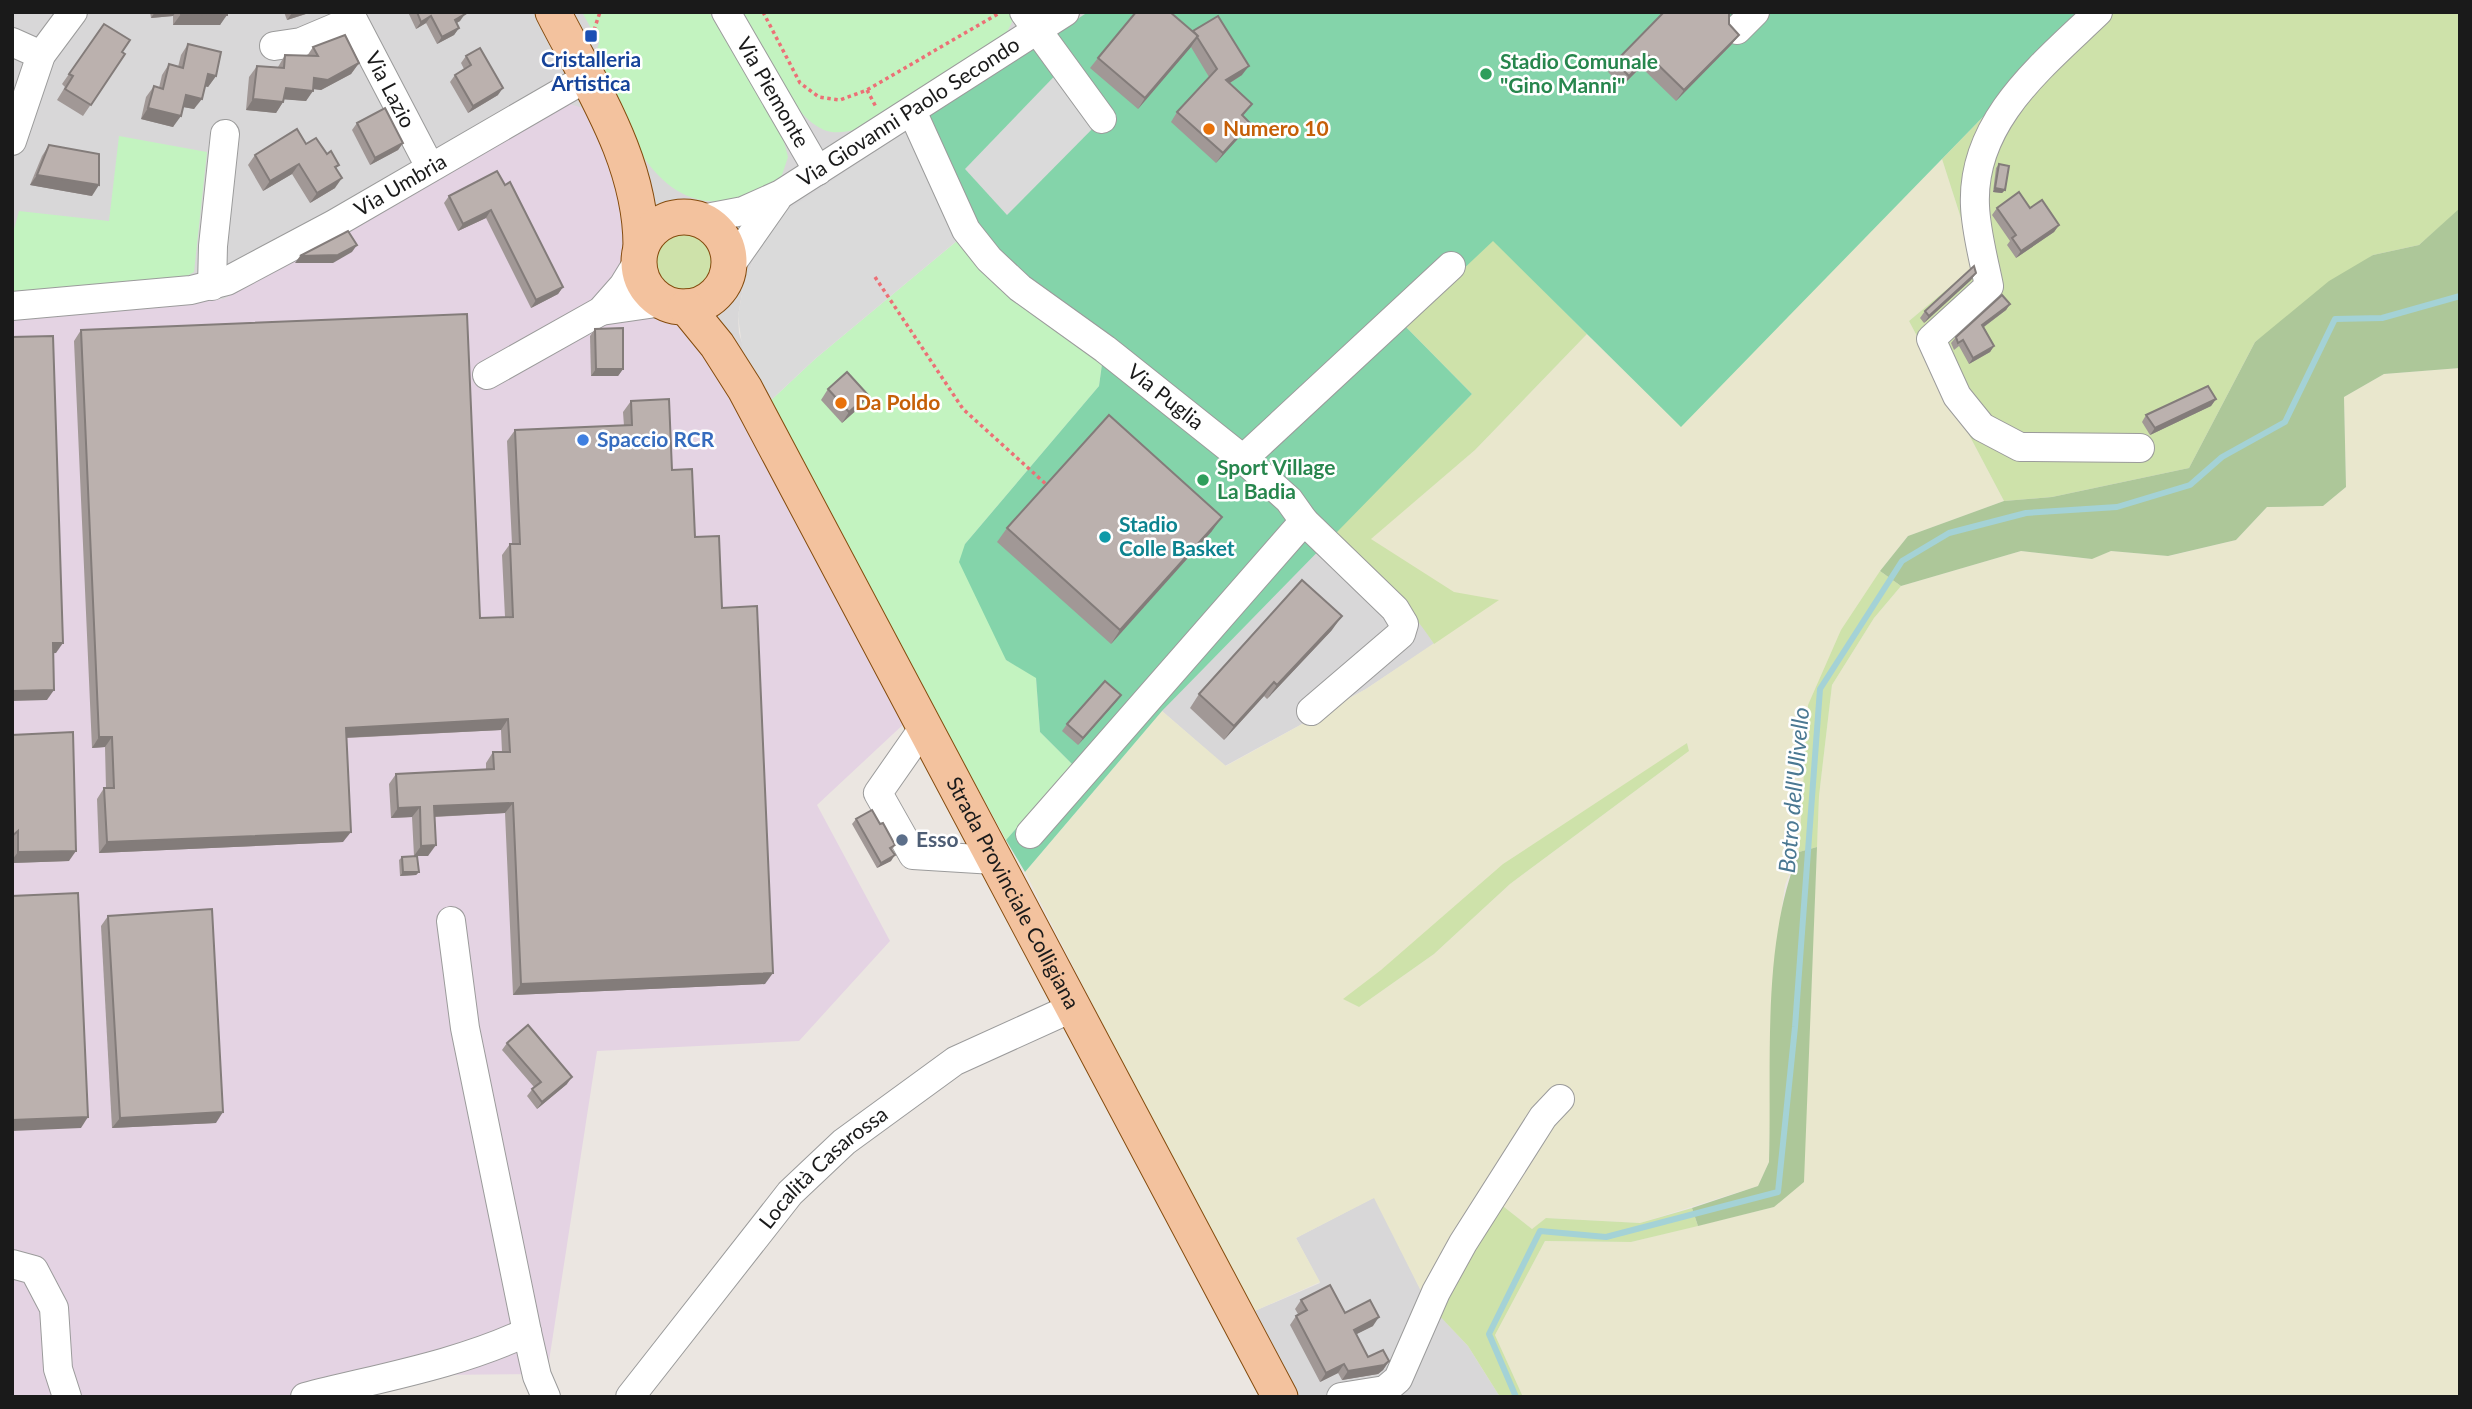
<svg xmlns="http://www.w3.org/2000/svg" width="2472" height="1409" viewBox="0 0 2472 1409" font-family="Lato,sans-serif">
  <rect width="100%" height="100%" fill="#ebe6e1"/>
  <g fill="#d8d7d8">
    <path d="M12,12H1088L761,240L743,288L738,316L739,333L752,375L668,321H660L620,263L627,244L301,255L224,299L12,318Z"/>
    <path d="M1333,533L1385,581L1418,619L1434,644L1366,689L1225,766L1162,711Z"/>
    <path d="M1375,1197L1426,1301L1468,1346L1500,1397H1265L1250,1313L1320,1283L1296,1238Z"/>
  </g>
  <path fill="#e4d3e3" d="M566,103L583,108L622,187L627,244L620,264L660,321L678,324L704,347L908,720L817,805L890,941L799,1041L597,1051L547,1374L435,1375L344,1397H12V318L224,299Z"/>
  <g fill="#e9e7cd" fill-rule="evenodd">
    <path d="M1942,159L1976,265L1909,321L2004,501L1908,536L1880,571L1808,705L1799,852L1785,885L1774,966L1769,1162L1758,1186L1640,1223L1547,1218L1532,1229L1499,1203L1426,1301L1374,1198L1296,1238L1320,1282L1250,1313L1025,872L1162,711L1226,766L1366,689L1498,600L1454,593L1370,539L1475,450L1587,334L1681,426ZM1687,743L1689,751L1510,884L1434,954L1359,1007L1344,999Z"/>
    <path d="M2460,368V1397H1523L1495,1335L1545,1241L1631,1242L1774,1207L1803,1182L1819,796L1832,685L1874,618L1901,586L2021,551L2091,559L2111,551L2169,556L2236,540L2267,507L2323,506L2346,487L2344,397L2384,374Z"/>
  </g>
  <g fill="#cee2aa">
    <path d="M2085,12H2460V209L2419,245L2373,255L2255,342L2189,468L2052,497L2004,501L1909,321L1976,265L1942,159Z"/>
    <circle cx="686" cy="263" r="33"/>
    <path d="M1493,240L1587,334L1475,450L1371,539L1454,592L1499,600L1434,644C1406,601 1370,568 1333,533L1472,394L1404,325Z"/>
    <path d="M1880,571L1901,586L1874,618L1832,685L1819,796L1817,847L1799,852L1808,705L1841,630Z"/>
    <path d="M1687,743L1689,751L1510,884L1434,954L1359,1007L1343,999L1381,970L1503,864Z"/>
    <path d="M1499,1203L1532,1229L1546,1218L1640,1223L1692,1208L1698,1226L1631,1242L1545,1241L1495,1335L1523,1397H1500L1468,1346L1434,1310Z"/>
  </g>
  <g fill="#adc799">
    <path d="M2460,208V368L2384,374L2344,397L2346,487L2323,506L2267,507L2236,540L2168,556L2111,551L2092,559L2021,551L1901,586L1880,571L1908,536L2004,501L2052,497L2189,468L2255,342L2329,281L2373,255L2419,245Z"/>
    <path d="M1817,847L1804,1182L1774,1207L1698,1226L1692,1208L1758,1186L1769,1162C1772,1063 1761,944 1799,852Z"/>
  </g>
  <g fill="#c3f3c0">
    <path d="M582,12H709L783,138L788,157L782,175C767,190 746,199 725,201C649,209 621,114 594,59L599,43Z"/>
    <path d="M739,12H1010L1013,20L1006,34L856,130C845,132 834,134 824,130C790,116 758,44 739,12Z"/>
    <path d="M119,136L207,152L194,272L185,277L12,292V237L19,211L109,221Z"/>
    <path d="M958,240L1102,363L1099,386L965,544L1006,660L1036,677L1040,732L1072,764L1006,840L767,404L815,359Z"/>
  </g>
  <path fill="#84d4aa" d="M1088,12H2085L1681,427L1493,241L1404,325L1472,394L1162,711L1025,872L1006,840L1072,764L1040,732L1036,678L1006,660L959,562L965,544L1099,386L1102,364L1003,288L908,130Z"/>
  <g fill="#dadada">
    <path d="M1070,60L1109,112L1007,215L965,169Z"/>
    <path d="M908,130L958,240L815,359L767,404L743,353L738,316L743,288L761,240L776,218Z"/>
  </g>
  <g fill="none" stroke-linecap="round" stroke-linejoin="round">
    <path stroke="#a4d2d6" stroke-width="6" d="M1516,1397L1489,1334L1540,1231L1606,1237L1778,1192L1795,1027L1820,689L1902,561L1949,533L2026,513L2117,507L2190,485L2222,457L2285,422L2335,319L2382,318L2460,296"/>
    <g stroke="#9b9b9b" stroke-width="30">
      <g id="minor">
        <path id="s1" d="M349,12L430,167"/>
        <path id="s2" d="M726,12L818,171"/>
        <path d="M1024,12L1102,119"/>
        <path d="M2098,12C2042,66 1971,121 1975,206C1976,232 1984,261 1989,286L1931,339L1957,396L1982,427L2020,447L2140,448"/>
        <path d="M1737,30L1755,12"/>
        <path d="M12,42L41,55"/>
        <path d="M274,46L301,42L353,20"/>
        <path id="s3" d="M912,111L966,230L989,259L1020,288L1105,349L1243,459L1289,500L1304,521L1030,834"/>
        <path d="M12,141L41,55L73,12"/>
        <path id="s4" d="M701,219L743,211L781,194L1065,12"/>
        <path d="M730,266L777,199"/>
        <path d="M212,286L213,246L225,134"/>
        <path id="s5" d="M12,306L191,290L227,281L334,224L586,78"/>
        <path d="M601,311L663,302"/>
        <path d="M487,375L601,311L623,286L639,260"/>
        <path d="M1243,459L1451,266"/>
        <path d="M1304,521L1395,609L1404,624L1401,634L1311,711"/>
        <path d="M924,727L878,793L913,855L994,860"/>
        <path d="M451,921L465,1028L527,1332L537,1376L546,1397"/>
        <path d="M12,1264L34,1270L54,1308L58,1369L67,1397"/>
        <path d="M305,1397C379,1378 457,1365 527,1332"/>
        <path id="s6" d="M630,1397L790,1193L844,1142L955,1061L1074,1007"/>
        <path d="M1341,1397L1385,1390L1398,1379L1436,1292L1463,1243L1543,1117L1560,1099"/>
      </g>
    </g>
    <g stroke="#844b0d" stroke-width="37">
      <g id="major">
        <path d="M553,12C591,87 641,160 641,246"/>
        <circle cx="684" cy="262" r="45"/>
        <path id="s7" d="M686,307L717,345L745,389L1280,1397"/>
      </g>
    </g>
    <g stroke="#ec7076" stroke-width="3.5" stroke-dasharray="3.5 3.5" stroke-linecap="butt">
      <path d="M763,12L800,83L819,97L840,100L867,90L1001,12"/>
      <path d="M594,30L600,12"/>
      <path d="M867,90L876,107"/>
      <path d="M875,277L963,409L1048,486"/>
    </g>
    <use href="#minor" stroke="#fff" stroke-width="28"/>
    <use href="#major" stroke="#f3c29e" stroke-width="35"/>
  </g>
  <g fill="#a19896">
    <path d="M150,12H227L220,25H173V16L151,18Z"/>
    <path d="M284,12H312L287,20Z"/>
    <path d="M408,12H463L460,21L456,23L459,28L454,35L437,44L426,23L416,29Z"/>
    <path d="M1170,12L1242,75L1230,83L1252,104L1243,116L1244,132L1216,163L1171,122L1177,112L1209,77L1191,47L1138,109L1090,68L1098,58Z"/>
    <path d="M104,24L122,52L125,54L83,116L57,100L65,87L62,84Z"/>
    <path d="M1729,24L1739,35L1731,45L1676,101L1641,67L1622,86L1608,72L1615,62Z"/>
    <path d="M188,44L216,76L208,87L205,86L194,109L183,107L173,127L141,119L146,97L154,86L159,88L162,75L169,64L178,67L181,55Z"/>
    <path d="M313,47L359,63L351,74L321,90L313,89L306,101L284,99L283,102L276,113L246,110L249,77L257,66L278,67L285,55L307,56Z"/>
    <path d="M466,56L498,95L468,113L450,82L455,75L464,69L461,63Z"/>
    <path d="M357,123L403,143L398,150L370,165L352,130Z"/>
    <path d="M306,144L327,154L339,165L336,168L335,188L310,203L292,174L263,191L248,165L255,155Z"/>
    <path d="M49,145L92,196L30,185L42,156Z"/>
    <path d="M1999,164L2005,190L2002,193L1993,192L1996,168Z"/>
    <path d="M497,171L563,287L558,294L531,308L486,218L458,231L444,203L449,196Z"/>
    <path d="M1997,208H2030L2059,225L2054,232L2016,258L2007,245L2010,241L1992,215Z"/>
    <path d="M1976,273L1971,280L1924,323L1920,318L1925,311Z"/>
    <path d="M2010,304L2006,310L1984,327L1994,346L1990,352L1969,364L1959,346L1954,350L1951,343L1956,337Z"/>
    <path d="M595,329L623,369L618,376H591L590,336Z"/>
    <path d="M81,330L480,618L505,617L502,555L510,544H512L507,441L515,430L624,426L623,412L631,401L672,470L695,537L722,608L765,984L513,995L505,813L435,817L428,856H417L419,872L416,875L400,876L399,860L402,857L414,856L412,817L391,818L389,784L396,774L486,770V763L493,752H502L501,730L347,738L343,842L99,853L97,799L104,788H106L105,747L92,748L74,341Z"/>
    <path d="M828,389L868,395L861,406L842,423L821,400Z"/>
    <path d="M2216,399L2211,406L2150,435L2142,422L2146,415Z"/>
    <path d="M1007,528L1212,531L1111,644L997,542Z"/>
    <path d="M1332,630L1267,699L1264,696L1224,740L1190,708L1199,694Z"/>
    <path d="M1121,695L1078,745L1062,731L1067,724Z"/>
    <path d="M12,735L69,861L12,863Z"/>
    <path d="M856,819L880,824L895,845L892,850L891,861L877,868L852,824Z"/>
    <path d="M108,916L216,1123L112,1128L101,926Z"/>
    <path d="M507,1043L567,1084L537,1109L527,1096L534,1087L502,1050Z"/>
    <path d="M1301,1300L1345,1313L1373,1326L1356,1334L1368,1357L1389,1361L1383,1370L1378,1374L1342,1380L1338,1373L1320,1382L1290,1325L1296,1316L1298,1314L1295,1309Z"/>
  </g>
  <g fill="#837c7a">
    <path d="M155,12H176L173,16L151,18Z"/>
    <path d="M296,12H312L287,20L292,13Z"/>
    <path d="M181,14L227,15L220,25H173Z"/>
    <path d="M465,14L460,21L450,27L455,20Z"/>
    <path d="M431,16L426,23L416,29L421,22Z"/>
    <path d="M459,28L454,35L437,44L442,37Z"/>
    <path d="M1739,35L1731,45L1676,101L1684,90Z"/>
    <path d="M1198,36L1191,47L1138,109L1145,98Z"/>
    <path d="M1649,56L1641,67L1622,86L1629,76Z"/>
    <path d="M359,63L351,74L321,90L306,88L314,78Z"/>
    <path d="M1249,66L1242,75L1220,89L1226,80Z"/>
    <path d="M208,74L216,76L208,87L200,85Z"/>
    <path d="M286,88L313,91L306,101L279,99Z"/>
    <path d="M503,88L498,95L468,113L473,106Z"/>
    <path d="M186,95L202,99L194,109L178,106Z"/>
    <path d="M253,99L283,102L276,113L246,110Z"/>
    <path d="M148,108L181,116L173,127L141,119Z"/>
    <path d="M1250,123L1244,132L1216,163L1223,153Z"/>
    <path d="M403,143L398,150L370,165L375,158Z"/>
    <path d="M299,164L292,174L263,191L270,181Z"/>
    <path d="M37,175L99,185L92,196L30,185Z"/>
    <path d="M342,178L335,188L310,203L317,193Z"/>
    <path d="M1995,188L2005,190L2002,193L1993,192Z"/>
    <path d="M491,210L486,218L458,231L463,224Z"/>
    <path d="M2059,225L2054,232L2016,258L2021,251Z"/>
    <path d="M357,245L352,252L333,263H295L300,256Z"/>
    <path d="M1976,273L1971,280L1924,323L1929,316Z"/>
    <path d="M563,287L558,294L531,308L536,300Z"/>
    <path d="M2010,304L2006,310L1978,331L1982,325Z"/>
    <path d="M1994,346L1990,352L1969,364L1973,358Z"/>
    <path d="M596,369H623L618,376H591Z"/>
    <path d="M868,395L861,406L842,423L849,412Z"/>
    <path d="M2216,399L2211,406L2150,435L2155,428Z"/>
    <path d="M1222,517L1212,531L1111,644L1120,630Z"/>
    <path d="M1342,616L1332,630L1267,699L1277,685Z"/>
    <path d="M53,643H63L56,653L45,654Z"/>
    <path d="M1274,682L1264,696L1224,740L1234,726Z"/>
    <path d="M54,690L47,700L12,701V691Z"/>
    <path d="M1121,695L1116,702L1078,745L1083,738Z"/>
    <path d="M508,719L501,730L339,738L346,728Z"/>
    <path d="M99,737H112L105,747L92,748Z"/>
    <path d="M513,803L505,813L427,817L434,806Z"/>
    <path d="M420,807L412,817L391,818L398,808Z"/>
    <path d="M351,832L343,842L99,853L107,842Z"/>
    <path d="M436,845L428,856H414L421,846Z"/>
    <path d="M76,851L69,861L12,863V860L18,852Z"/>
    <path d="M895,855L891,861L877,868L881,863Z"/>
    <path d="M403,872H419L416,875L400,876Z"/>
    <path d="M773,973L765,984L513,995L521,984Z"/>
    <path d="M572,1077L567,1084L537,1109L542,1102Z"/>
    <path d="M223,1112L216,1123L112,1128L120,1118Z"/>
    <path d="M88,1117L81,1128L12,1131V1120Z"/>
    <path d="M1379,1317L1373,1326L1347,1339L1354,1330Z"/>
    <path d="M1389,1361L1383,1370L1378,1374L1342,1380L1348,1371Z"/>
    <path d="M1344,1364L1338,1373L1320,1382L1326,1373Z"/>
  </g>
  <g fill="#bbb1ae" stroke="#837c7a" stroke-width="2">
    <path d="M181,12H227V15L181,14Z"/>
    <path d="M417,12H463L465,14L455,20L459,28L442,37L431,16L421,22Z"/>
    <path d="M1136,12H1170L1198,36L1145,98L1098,58Z"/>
    <path d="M1664,12H1728L1729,14V24L1739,35L1684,90L1649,56L1629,76L1615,62Z"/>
    <path d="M1218,16L1249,66L1226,80L1252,104L1242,115L1250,123L1223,153L1177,112L1217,69L1197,37L1198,36L1193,31Z"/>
    <path d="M104,24L130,40L122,52L125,54L91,105L65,89L73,76L69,74Z"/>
    <path d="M345,35L359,63L328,80L314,78L313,91L286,88L283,102L253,99L257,66L284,68L285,55L318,56L313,47Z"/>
    <path d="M188,44L221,52L216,76L208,74L202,99L186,95L181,116L148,108L154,86L163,89L169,64L183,68Z"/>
    <path d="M480,48L503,88L473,106L455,75L471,65L466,56Z"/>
    <path d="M385,108L403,143L375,158L357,123Z"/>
    <path d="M297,129L306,144L316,138L327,154L331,151L339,165L335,167L342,178L317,193L299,164L270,181L255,155Z"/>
    <path d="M49,145L99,154V185L37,175Z"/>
    <path d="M1999,164L2009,166L2005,190L1995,188Z"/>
    <path d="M497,171L505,185L510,182L563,287L536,300L491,210L463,224L449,196Z"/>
    <path d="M2019,192L2030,208L2042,200L2059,225L2021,251L2012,238L2016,235L1997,208Z"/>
    <path d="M348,231L357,245L338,255L300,256Z"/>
    <path d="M1974,266L1976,273L1929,316L1925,311Z"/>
    <path d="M2002,295L2010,304L1982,325L1994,346L1973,358L1963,340L1958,343L1956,337Z"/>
    <path d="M467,314L480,618L513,617L510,544H520L515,430L632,425L631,401L669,399L672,470L692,469L695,537L719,536L722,608L757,606L773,973L521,984L513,803L434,806L436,845L421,846L420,807L398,808L396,774L494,769L493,752H510L508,719L346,728L351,832L107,842L104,788H114L112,737H99L81,330Z"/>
    <path d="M623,328V369H596L595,329Z"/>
    <path d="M53,336L63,643H53L54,690L12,691V337Z"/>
    <path d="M847,372L868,395L849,412L828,389Z"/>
    <path d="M2208,386L2216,399L2155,428L2146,415Z"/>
    <path d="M1109,415L1222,517L1120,630L1007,528Z"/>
    <path d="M1302,580L1342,616L1277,685L1274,682L1234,726L1199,694Z"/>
    <path d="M1105,681L1121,695L1083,738L1067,724Z"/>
    <path d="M73,732L76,851L18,852V831L12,836V735Z"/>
    <path d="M872,810L880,824L883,823L895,845L890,848L895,855L881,863L856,819Z"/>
    <path d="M417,856L419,872H403L402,857Z"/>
    <path d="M78,893L88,1117L12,1120V896Z"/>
    <path d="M212,909L223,1112L120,1118L108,916Z"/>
    <path d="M528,1025L572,1077L542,1102L532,1089L541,1082L507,1043Z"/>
    <path d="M1330,1285L1345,1313L1370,1300L1379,1317L1354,1330L1368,1357L1383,1350L1389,1361L1384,1365L1348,1371L1344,1364L1326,1373L1296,1316L1307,1310L1301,1300Z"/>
  </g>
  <rect fill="#1a4fb4" stroke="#fff" stroke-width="2.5" x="584" y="29" width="14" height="14" rx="3.5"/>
  <g fill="#2e9e5b" stroke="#fff" stroke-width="2.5">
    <circle cx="1486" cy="74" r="7"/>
    <circle cx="1203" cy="480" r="7"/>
  </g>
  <g fill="#e8710a" stroke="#fff" stroke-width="2.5">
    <circle cx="1209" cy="129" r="7"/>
    <circle cx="841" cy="403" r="7"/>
  </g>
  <circle fill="#3f7fe0" stroke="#fff" stroke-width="2.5" cx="583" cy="440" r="7"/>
  <circle fill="#0f9aa8" stroke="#fff" stroke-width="2.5" cx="1105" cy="537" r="7"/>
  <circle fill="#5c6f8a" stroke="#fff" stroke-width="2.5" cx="902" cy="840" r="7"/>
  <g text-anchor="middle" stroke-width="5" stroke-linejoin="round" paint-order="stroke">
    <g font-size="21" font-weight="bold" fill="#164399" stroke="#fff">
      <text x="591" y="67">Cristalleria<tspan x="591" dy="24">Artistica</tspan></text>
    </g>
    <g font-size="21" font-weight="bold" fill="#27864d" stroke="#fff" text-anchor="start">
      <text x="1500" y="69">Stadio Comunale<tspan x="1500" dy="24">"Gino Manni"</tspan></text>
      <text x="1217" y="475">Sport Village<tspan x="1217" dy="24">La Badia</tspan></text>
    </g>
    <g font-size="21" fill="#1a1a1a" stroke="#fff">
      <text dy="7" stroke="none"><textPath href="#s1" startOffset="88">Via Lazio</textPath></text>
      <text dy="7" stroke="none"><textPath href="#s2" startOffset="93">Via Piemonte</textPath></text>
      <text dy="7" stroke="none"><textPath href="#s4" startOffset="236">Via Giovanni Paolo Secondo</textPath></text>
      <text dy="7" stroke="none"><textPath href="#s5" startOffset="415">Via Umbria</textPath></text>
      <text dy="7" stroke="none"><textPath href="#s3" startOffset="392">Via Puglia</textPath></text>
      <text dy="7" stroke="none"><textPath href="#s7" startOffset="672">Strada Provinciale Colligiana</textPath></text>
      <text dy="7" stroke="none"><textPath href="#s6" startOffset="301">Località Casarossa</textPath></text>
    </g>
    <g font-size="21" font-weight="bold" fill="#c56008" stroke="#fff" text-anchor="start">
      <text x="1223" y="136">Numero 10</text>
      <text x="855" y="410">Da Poldo</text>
    </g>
    <g font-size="21" font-weight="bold" fill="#366cbe" stroke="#fff" text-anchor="start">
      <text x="597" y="447">Spaccio RCR</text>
    </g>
    <g font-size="21" font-weight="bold" fill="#0d838f" stroke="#fff" text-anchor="start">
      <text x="1119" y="532">Stadio<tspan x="1119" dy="24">Colle Basket</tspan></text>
    </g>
    <g font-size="21" font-weight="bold" fill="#4e5e75" stroke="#fff" text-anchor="start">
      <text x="916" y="847">Esso</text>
    </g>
    <g font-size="23" font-style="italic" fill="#4a7892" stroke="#fff">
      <text transform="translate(1794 790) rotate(-85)" y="8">Botro dell'Ulivello</text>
    </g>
  </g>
  <rect width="2472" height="1409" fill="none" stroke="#1a1a1a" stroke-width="28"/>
</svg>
